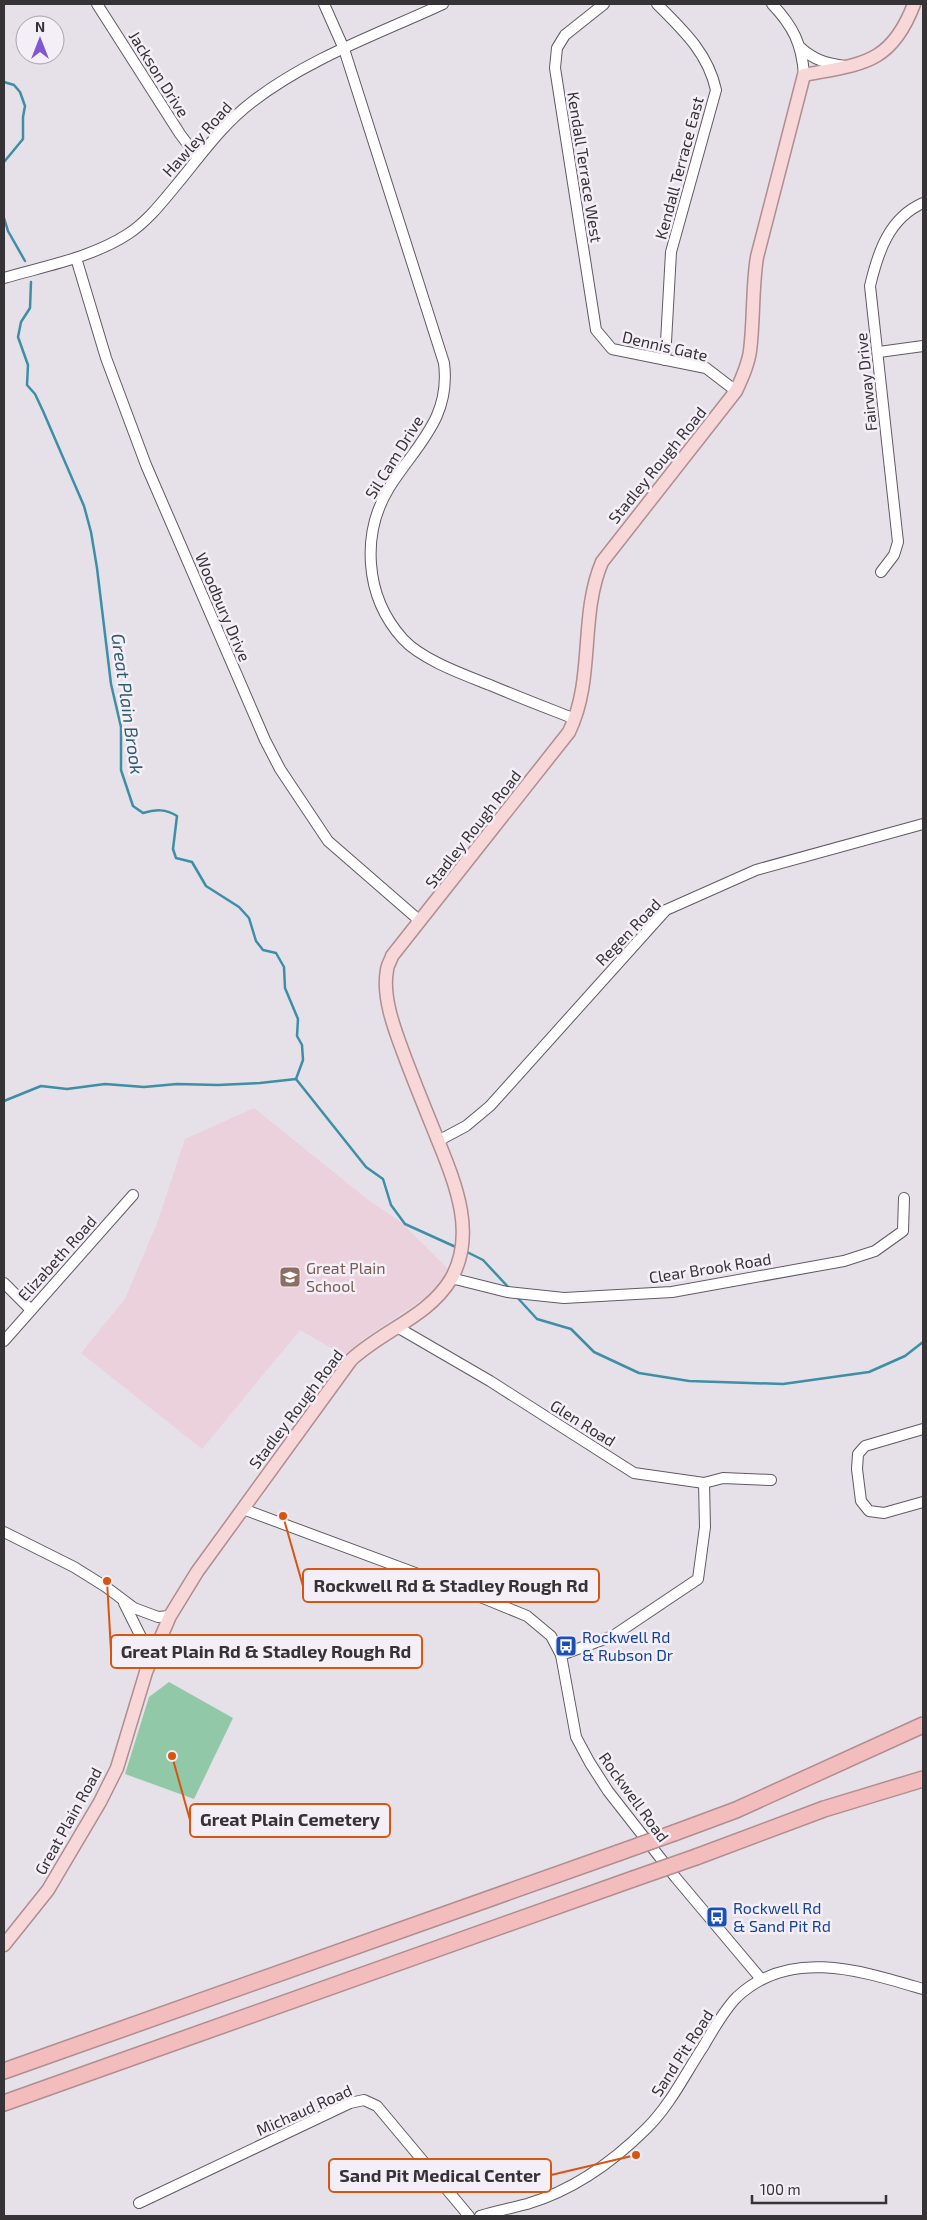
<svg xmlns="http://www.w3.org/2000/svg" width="927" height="2220" viewBox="0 0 927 2220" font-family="'Exo 2',sans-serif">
  <rect width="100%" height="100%" fill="#e6e0e9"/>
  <path fill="#ead1db" d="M254,1108L367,1199L402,1223L449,1270L432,1293L362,1340L345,1356L300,1330L202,1449L81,1353L125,1299L158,1221L185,1139Z"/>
  <path fill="#91c9a8" d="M169,1682L233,1718L194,1799L125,1774L149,1697Z"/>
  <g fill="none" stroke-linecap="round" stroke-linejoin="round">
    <g stroke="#3d8fa5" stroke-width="2.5">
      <path d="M4,82L14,85L20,92L25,106L23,117V139L4,162"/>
      <path d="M4,218L8,231L25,261"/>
      <path d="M31,282L30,308L21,322L18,337L28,365L27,385L35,394L43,411L84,506L91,532L97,568L111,684L121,727V770L133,806L143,813C156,809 166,809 177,816L173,849L176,858L192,862L206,886L239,907L249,918L256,941L263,950L276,953L284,967L285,988L298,1019L297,1036L302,1045L303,1060L296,1079"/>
      <path d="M4,1101L41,1086L67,1089L105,1084L144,1087L177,1084L218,1085L260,1083L296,1079L366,1167L383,1179L391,1205L405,1224L458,1248"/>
      <path d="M465,1251L483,1260L510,1289"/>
      <path d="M515,1295L537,1319L571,1329L594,1352L639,1373L689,1381L783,1384L869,1372L905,1356L923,1342"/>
    </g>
    <g stroke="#605b63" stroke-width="12">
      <g id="minor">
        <path d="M97,4L180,134L198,158"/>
        <path d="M324,4L344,49L444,363C451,419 416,445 389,488C375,511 369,537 371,564C373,592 384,618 403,639C422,660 465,675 490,685C518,697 547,708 575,719"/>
        <path d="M604,4L565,35L557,48L555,68L596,330L612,349L706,368L736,391"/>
        <path d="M657,4C683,30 708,53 716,90L671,252L665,360"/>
        <path d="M772,4C793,26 802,44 804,75"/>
        <path d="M801,48C814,60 826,63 844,66"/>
        <path d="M76,258L106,358L146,465L265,740L280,769L328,841L420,921"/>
        <path d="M4,278C45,266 91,258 128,234C148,221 163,201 178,183C201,155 223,124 252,102C309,58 378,34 443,4"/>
        <path d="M879,352L923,346"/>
        <path d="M881,572L894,555L898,542L870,286C878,252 889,218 923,203"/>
        <path d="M438,1141L466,1126L490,1106L666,910L756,870L923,824"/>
        <path d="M451,1278L507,1292L564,1298L672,1292L844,1261L875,1251L903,1231L904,1198"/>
        <path d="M4,1283L31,1310"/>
        <path d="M397,1327L490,1381L634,1473L704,1483L723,1478L771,1480"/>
        <path d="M4,1341L133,1195"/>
        <path d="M923,1429L865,1446L858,1454L857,1469L861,1501L869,1511L884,1513L923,1502"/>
        <path d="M243,1509L488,1600L527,1616L551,1636L561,1655L576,1737L590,1763L608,1791L676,1878L761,1979"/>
        <path d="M4,1532L74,1567L106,1587L134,1608L158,1617L170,1616"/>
        <path d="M124,1603L141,1637L146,1672"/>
        <path d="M561,1655L613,1636L698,1579L705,1527L704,1483"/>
        <path d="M139,2203L350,2103L364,2100L377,2106L469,2216"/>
        <path d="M480,2216C496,2211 512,2208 527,2204C574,2190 613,2162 647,2128C671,2104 685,2074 703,2047C711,2033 726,2008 737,1997C790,1947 862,1971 923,1989"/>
      </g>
    </g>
    <g stroke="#b08d8e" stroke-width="15">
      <path id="major" d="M4,1945L48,1890L100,1802L117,1768L146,1672L170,1616L197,1572L351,1360C383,1330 428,1317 451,1279C478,1232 453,1178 435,1133C424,1106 413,1079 403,1052C394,1028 382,996 387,970C387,966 391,960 392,956L569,732C595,679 579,616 602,562L736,391C742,378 748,365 750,351C754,320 752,288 757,257L804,75C861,64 891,65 914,4"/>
    </g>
    <g stroke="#b08d8e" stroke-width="18">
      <g id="highway">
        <path d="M674,1833L736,1810L923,1725"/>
        <path d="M696,1857L824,1809L923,1779"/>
        <path d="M4,2071L618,1853"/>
        <path d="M4,2103L633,1879"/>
      </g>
    </g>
    <use href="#minor" stroke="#fff" stroke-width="10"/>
    <use href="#major" stroke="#f8d7d8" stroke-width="12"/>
    <use href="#highway" stroke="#f3bdbe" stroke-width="15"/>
    <g stroke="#b08d8e" stroke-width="18" stroke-linecap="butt">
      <g id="highway-bridge">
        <path d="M618,1853L674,1833"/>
        <path d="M633,1879L696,1857"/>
      </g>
    </g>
    <use href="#highway-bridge" stroke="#f3bdbe" stroke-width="15"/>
  </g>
  <defs>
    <g id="school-square" transform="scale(1.125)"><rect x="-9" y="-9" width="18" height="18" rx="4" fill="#8d6e63" stroke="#f4eef7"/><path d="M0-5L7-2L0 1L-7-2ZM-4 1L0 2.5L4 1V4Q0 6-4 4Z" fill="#fff"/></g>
    <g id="bus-square" transform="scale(1.125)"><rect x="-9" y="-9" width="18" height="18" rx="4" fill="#1a4fb4" stroke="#f4eef7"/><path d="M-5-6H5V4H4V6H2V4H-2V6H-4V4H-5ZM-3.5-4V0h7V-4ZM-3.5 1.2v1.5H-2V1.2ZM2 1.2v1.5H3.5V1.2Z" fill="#fff"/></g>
  </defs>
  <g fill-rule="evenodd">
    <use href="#school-square" x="290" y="1277"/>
    <use href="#bus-square" x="566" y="1646"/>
    <use href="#bus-square" x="717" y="1917"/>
  </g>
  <g text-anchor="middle" stroke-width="5" stroke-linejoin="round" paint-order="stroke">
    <g font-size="16" fill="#353336" stroke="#f4eef7">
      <text transform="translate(159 74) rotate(58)" y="6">Jackson Drive</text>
      <text transform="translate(197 139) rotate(-48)" y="6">Hawley Road</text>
      <text transform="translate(585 167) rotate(81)" y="6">Kendall Terrace West</text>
      <text transform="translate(679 168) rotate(-75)" y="6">Kendall Terrace East</text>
      <text transform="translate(665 346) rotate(13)" y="6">Dennis Gate</text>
      <text transform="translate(866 382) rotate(-96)" y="6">Fairway Drive</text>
      <text transform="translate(394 457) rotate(-58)" y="6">Sil Cam Drive</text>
      <text transform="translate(657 465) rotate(-51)" y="6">Stadley Rough Road</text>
      <text transform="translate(223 607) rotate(67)" y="6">Woodbury Drive</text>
      <text transform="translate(473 829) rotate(-52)" y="6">Stadley Rough Road</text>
      <text transform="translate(628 932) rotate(-46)" y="6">Regen Road</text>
      <text transform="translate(57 1258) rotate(-48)" y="6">Elizabeth Road</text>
      <text transform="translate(710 1268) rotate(-9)" y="6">Clear Brook Road</text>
      <text transform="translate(296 1409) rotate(-53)" y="6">Stadley Rough Road</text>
      <text transform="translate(583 1423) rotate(32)" y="6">Glen Road</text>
      <text transform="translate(634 1797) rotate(54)" y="6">Rockwell Road</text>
      <text transform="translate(68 1821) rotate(-61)" y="6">Great Plain Road</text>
      <text transform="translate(682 2053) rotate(-57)" y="6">Sand Pit Road</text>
      <text transform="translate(304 2110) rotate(-24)" y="6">Michaud Road</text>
    </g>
    <g font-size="16" fill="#785e54" stroke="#f4eef7" text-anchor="start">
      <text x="306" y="1274">Great Plain<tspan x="306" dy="18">School</tspan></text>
    </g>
    <g font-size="16" fill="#164399" stroke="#f4eef7" text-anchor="start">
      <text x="582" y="1643">Rockwell Rd<tspan x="582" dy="18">&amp; Rubson Dr</tspan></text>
      <text x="733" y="1914">Rockwell Rd<tspan x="733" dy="18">&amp; Sand Pit Rd</tspan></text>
    </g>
    <g font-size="18" font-style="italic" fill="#2d5d6a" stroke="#f4eef7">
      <text transform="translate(127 704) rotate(82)" y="6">Great Plain Brook</text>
    </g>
  </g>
  <path fill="none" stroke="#d65510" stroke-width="2" d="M283 1516L303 1586M107 1581L111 1651M172 1756L190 1820M636 2155L551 2175"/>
  <g fill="#d65510" stroke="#f4eef7" stroke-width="2">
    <circle cx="283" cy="1516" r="5"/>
    <circle cx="107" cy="1581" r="5"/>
    <circle cx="172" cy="1756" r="5"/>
    <circle cx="636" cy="2155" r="5"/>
  </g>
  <g fill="#f4eef7" stroke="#d65510" stroke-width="2">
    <rect x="303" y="1569" width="296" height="33" rx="5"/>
    <rect x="111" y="1635" width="311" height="33" rx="5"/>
    <rect x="190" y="1804" width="200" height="33" rx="5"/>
    <rect x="329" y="2159" width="222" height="33" rx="5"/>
  </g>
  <g font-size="18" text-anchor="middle" font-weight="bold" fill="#353336">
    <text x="451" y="1592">Rockwell Rd &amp; Stadley Rough Rd</text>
    <text x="266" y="1658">Great Plain Rd &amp; Stadley Rough Rd</text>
    <text x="290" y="1826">Great Plain Cemetery</text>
    <text x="440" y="2182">Sand Pit Medical Center</text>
  </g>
  <rect width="927" height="2220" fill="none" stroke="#353336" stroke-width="10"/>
  <g transform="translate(40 40)"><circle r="24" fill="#f4eef7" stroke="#a8a3aa"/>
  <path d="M0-4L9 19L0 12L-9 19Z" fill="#8357d1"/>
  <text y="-8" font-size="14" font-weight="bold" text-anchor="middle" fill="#353336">N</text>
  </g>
  <path d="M752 2195v8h134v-8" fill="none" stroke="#353336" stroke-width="2.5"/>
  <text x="760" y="2195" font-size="15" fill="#353336" stroke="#f4eef7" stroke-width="4" paint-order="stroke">100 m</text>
</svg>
